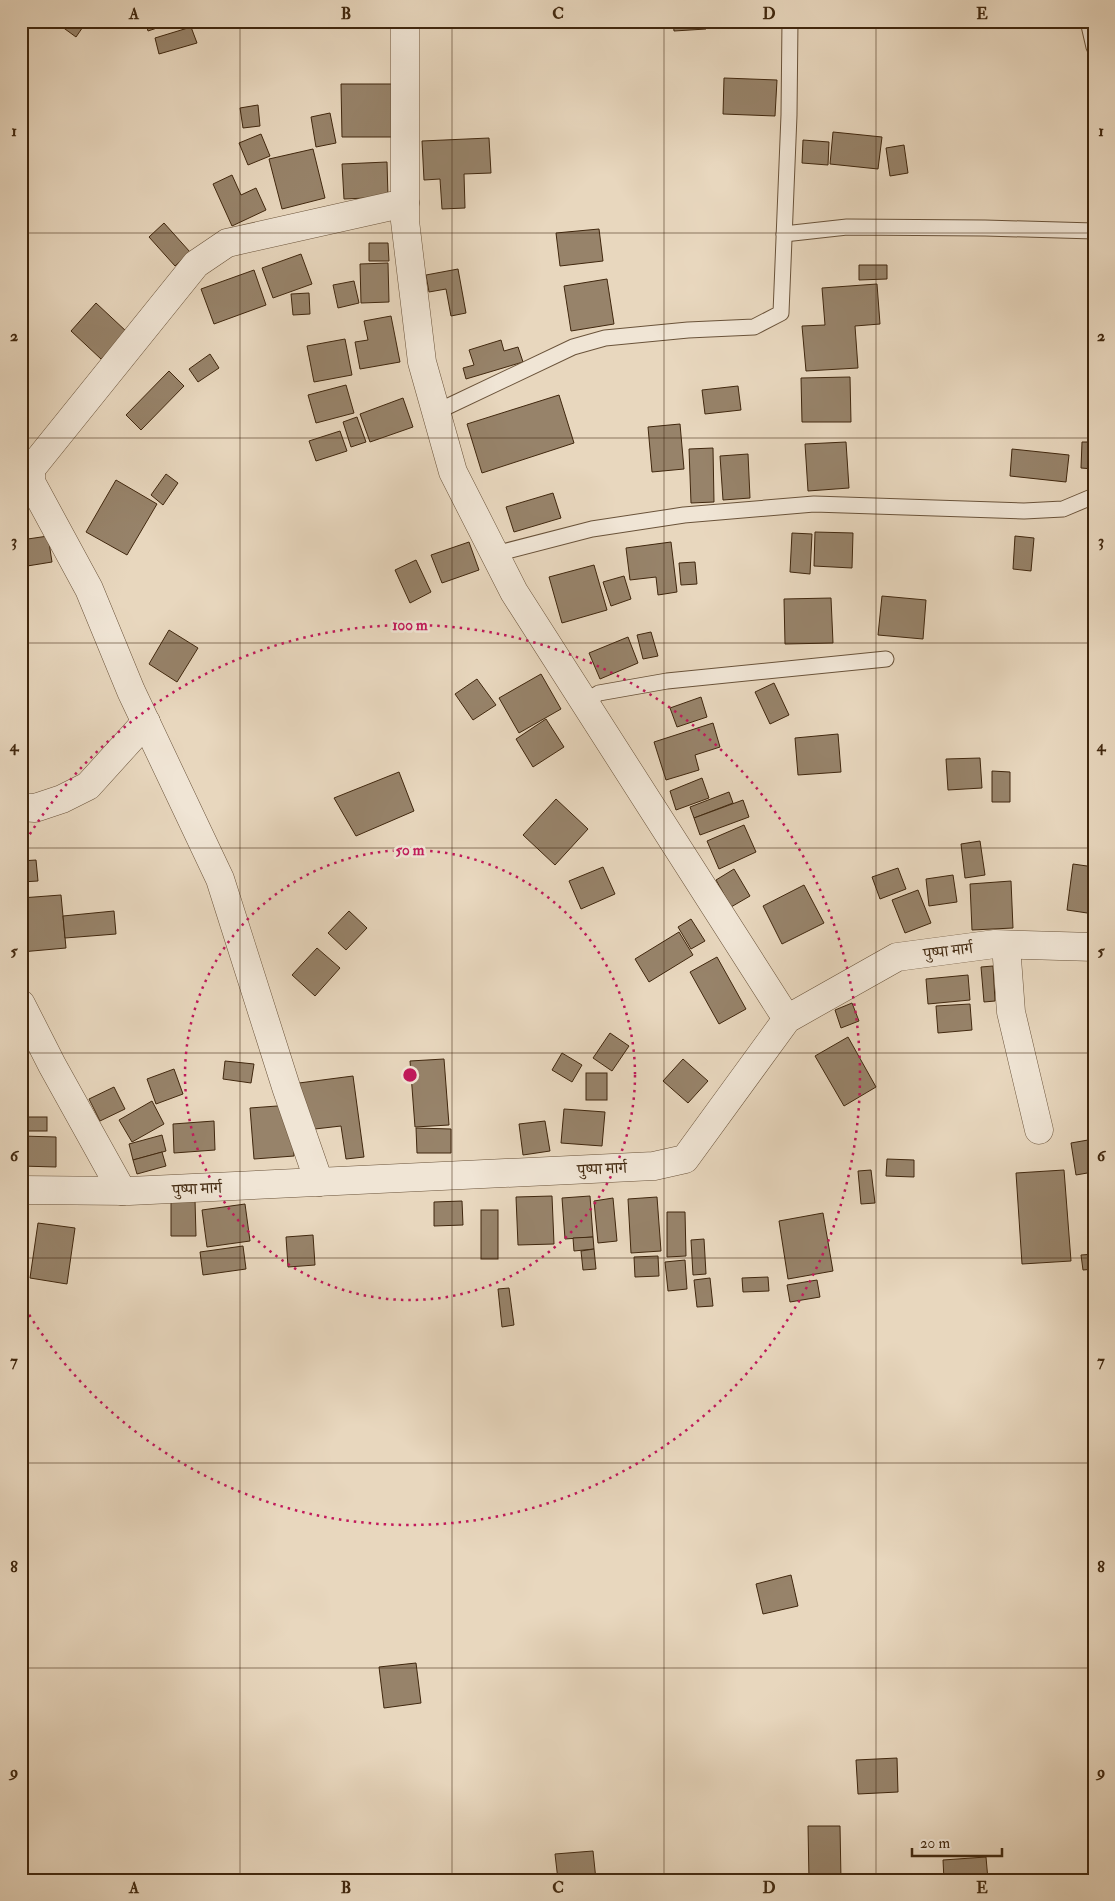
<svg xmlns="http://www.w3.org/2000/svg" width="1115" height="1901" viewBox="0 0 1115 1901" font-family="'IM FELL Double Pica','Noto Serif Devanagari',serif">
  <rect width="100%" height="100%" fill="#e8d7be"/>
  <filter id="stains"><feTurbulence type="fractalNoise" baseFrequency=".004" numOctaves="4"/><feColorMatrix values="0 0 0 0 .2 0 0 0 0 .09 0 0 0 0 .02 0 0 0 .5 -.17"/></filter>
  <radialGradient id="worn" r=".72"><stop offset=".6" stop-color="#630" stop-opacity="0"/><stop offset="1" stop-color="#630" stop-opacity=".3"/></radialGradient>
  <g fill="#97836a" stroke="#40270e">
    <path d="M54,21H87L76,37Z"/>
    <path d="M145,21H171L172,23L148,31Z"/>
    <path d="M673,21H705L706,29L674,31Z"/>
    <path d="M191,27L197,43L159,54L155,38Z"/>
    <path d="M724,78L777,80L775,116L723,114Z"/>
    <path d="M341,84H392L393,137H342Z"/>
    <path d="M258,105L260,126L243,128L240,108Z"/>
    <path d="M330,113L336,143L316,147L311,117Z"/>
    <path d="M833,132L882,137L878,169L830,164Z"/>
    <path d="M261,134L270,156L248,165L239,143Z"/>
    <path d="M489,138L491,173L464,174L465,208L442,209L440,179L424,180L422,141Z"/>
    <path d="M803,140L829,142L828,165L802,163Z"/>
    <path d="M904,145L908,173L890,176L886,148Z"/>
    <path d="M313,149L325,198L282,209L269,159Z"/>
    <path d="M387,162L388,197L344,199L342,164Z"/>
    <path d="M232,175L241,195L256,188L266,210L232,226L213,184Z"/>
    <path d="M164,223L190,252L175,266L149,237Z"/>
    <path d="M599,229L603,261L560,266L556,233Z"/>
    <path d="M369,243H388L389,261H369Z"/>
    <path d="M301,254L312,284L273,298L262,268Z"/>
    <path d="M388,263L389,302L361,303L360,264Z"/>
    <path d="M859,265H887V279L859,280Z"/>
    <path d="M458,269L466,313L451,316L446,289L429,292L426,275Z"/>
    <path d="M254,270L266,305L214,324L201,289Z"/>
    <path d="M607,279L614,324L571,331L564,286Z"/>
    <path d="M354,281L359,303L338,308L333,285Z"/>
    <path d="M877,284L880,324L855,326L858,368L806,371L802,326L825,325L822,288Z"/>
    <path d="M309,293L310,314L293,315L291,294Z"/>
    <path d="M96,303L127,332L101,359L71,331Z"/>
    <path d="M391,316L400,362L360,369L355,342L368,340L364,321Z"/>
    <path d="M345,339L352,375L314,382L307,346Z"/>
    <path d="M501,340L504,351L518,347L523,362L466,379L463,368L474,365L469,350Z"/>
    <path d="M210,354L219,368L198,382L189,369Z"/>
    <path d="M169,371L184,386L141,430L126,415Z"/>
    <path d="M850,377L851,422H802L801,378Z"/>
    <path d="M346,385L354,413L316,423L308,395Z"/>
    <path d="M738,386L741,410L705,414L702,390Z"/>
    <path d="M559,395L574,443L482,473L467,424Z"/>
    <path d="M403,398L413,427L370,442L360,414Z"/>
    <path d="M357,417L366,442L351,447L343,422Z"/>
    <path d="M680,424L684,469L652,472L648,427Z"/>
    <path d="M340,431L347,451L316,461L309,441Z"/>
    <path d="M846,442L849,488L808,491L805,444Z"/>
    <path d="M1082,442H1094V469L1081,468Z"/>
    <path d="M713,448L714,502L691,503L689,449Z"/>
    <path d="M1012,449L1069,455L1066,482L1010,476Z"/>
    <path d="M748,454L750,498L723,500L720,456Z"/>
    <path d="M166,474L178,483L163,505L151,495Z"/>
    <path d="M116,480L157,504L127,555L86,532Z"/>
    <path d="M553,493L561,518L514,532L506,507Z"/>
    <path d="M815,532L853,533L852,568L814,566Z"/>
    <path d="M792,533L812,534L810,574L790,572Z"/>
    <path d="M48,536L52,562L21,567V540Z"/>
    <path d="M1015,536L1034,538L1031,571L1013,569Z"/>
    <path d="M469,542L479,570L442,583L431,555Z"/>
    <path d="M671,542L677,592L658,595L656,577L630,580L626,548Z"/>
    <path d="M416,560L431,592L410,603L395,570Z"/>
    <path d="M695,562L697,584L681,585L679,563Z"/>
    <path d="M594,565L607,610L562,623L549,577Z"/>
    <path d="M624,576L631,599L611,606L603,582Z"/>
    <path d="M882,596L926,600L923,639L878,635Z"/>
    <path d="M831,598L833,643L785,644L784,599Z"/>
    <path d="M169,630L198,648L177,682L149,664Z"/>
    <path d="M651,632L658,656L643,659L637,635Z"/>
    <path d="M628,637L638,663L600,679L589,653Z"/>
    <path d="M541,674L561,709L519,733L499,698Z"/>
    <path d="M477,679L496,705L473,720L455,694Z"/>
    <path d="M774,683L789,715L770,724L755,692Z"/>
    <path d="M701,697L707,717L677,727L670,708Z"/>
    <path d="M546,719L564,747L533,767L516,739Z"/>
    <path d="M713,723L720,747L695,755L699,770L666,780L654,742Z"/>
    <path d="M838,734L841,772L798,775L795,738Z"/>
    <path d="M980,758L982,788L948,790L946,759Z"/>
    <path d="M992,771L1010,772V802H992Z"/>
    <path d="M399,772L414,811L356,836L334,798Z"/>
    <path d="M702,778L709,798L676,810L670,791Z"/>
    <path d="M729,792L733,803L694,818L690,807Z"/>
    <path d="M556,799L588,829L555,865L523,835Z"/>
    <path d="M743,800L749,817L700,835L694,818Z"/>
    <path d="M744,825L756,852L719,869L707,841Z"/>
    <path d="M980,841L985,875L965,878L961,844Z"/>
    <path d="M36,860L38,881L21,882V861Z"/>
    <path d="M1073,864L1094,867V914L1067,910Z"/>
    <path d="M603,867L615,894L581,909L569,881Z"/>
    <path d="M898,868L906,889L880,899L872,877Z"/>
    <path d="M734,869L750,896L731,907L716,880Z"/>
    <path d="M953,875L957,902L929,906L926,879Z"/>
    <path d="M1011,881L1013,928L972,930L970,884Z"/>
    <path d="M804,885L824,923L782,944L763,906Z"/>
    <path d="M918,890L931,923L905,933L892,900Z"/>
    <path d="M61,895L66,948L21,952V898Z"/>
    <path d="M114,911L116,934L65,938L63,916Z"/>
    <path d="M349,911L367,928L346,950L328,933Z"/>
    <path d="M691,919L705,941L691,949L678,927Z"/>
    <path d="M679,932L693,955L649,982L635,959Z"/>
    <path d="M317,948L340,968L315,996L292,975Z"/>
    <path d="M717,957L746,1009L719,1024L690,972Z"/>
    <path d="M993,966L995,1001L984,1002L981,967Z"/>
    <path d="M968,975L970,1000L928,1004L926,979Z"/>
    <path d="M852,1003L859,1021L841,1028L835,1010Z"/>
    <path d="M970,1004L972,1030L938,1033L936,1006Z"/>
    <path d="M610,1033L629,1046L612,1071L593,1058Z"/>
    <path d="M848,1037L876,1087L844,1106L815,1056Z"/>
    <path d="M562,1053L582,1065L572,1082L552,1070Z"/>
    <path d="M444,1059L449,1125L415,1127L410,1061Z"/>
    <path d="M683,1059L708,1081L688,1103L663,1081Z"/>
    <path d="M225,1061L254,1064L251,1083L223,1079Z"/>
    <path d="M174,1069L183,1094L156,1104L147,1079Z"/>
    <rect x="586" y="1073" width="21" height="27"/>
    <path d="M353,1076L364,1157L346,1159L341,1126L306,1130L299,1083Z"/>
    <path d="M114,1087L125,1109L100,1121L89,1099Z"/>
    <path d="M152,1101L164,1124L132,1142L119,1120Z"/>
    <path d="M291,1105L294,1156L254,1159L250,1108Z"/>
    <path d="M564,1109L605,1112L602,1146L561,1143Z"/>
    <rect x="21" y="1117" width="26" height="14"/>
    <path d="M214,1121L215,1150L174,1153L173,1124Z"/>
    <path d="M545,1121L550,1151L523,1155L519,1124Z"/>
    <path d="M416,1128L451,1129V1153H417Z"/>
    <path d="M162,1135L166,1151L133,1160L129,1144Z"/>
    <path d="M21,1136L56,1137V1167L21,1166Z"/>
    <path d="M1088,1140L1093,1172L1076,1175L1071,1143Z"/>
    <path d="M162,1152L166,1166L137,1174L133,1160Z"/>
    <path d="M887,1159L914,1160V1177L886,1176Z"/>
    <path d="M871,1170L875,1203L861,1204L858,1171Z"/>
    <path d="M1064,1170L1071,1261L1022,1264L1016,1173Z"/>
    <path d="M552,1196L554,1244L518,1245L516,1197Z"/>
    <path d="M590,1196L593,1237L565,1239L562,1198Z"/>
    <path d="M657,1197L661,1251L631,1253L628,1199Z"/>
    <path d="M613,1198L617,1241L598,1243L594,1201Z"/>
    <path d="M195,1200L196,1236H171V1201Z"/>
    <path d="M462,1201L463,1225L434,1226V1202Z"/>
    <path d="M245,1204L250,1241L207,1247L202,1210Z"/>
    <rect x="481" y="1210" width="17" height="49"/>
    <path d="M667,1212H685L686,1256L667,1257Z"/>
    <path d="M823,1213L833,1271L788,1279L779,1221Z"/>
    <path d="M38,1223L75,1228L67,1284L30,1278Z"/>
    <path d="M313,1235L315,1265L288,1267L286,1237Z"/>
    <path d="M593,1237L594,1249L574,1251L573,1238Z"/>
    <path d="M704,1239L706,1274L693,1275L691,1240Z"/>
    <path d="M243,1246L246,1269L203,1275L200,1252Z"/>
    <path d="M594,1249L596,1269L583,1270L581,1251Z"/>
    <path d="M1094,1254V1269L1083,1270L1081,1255Z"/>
    <path d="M658,1256L659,1276L635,1277L634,1257Z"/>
    <path d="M685,1260L687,1289L668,1291L665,1262Z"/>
    <path d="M768,1277L769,1291L743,1292L742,1278Z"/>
    <path d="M710,1278L713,1306L697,1307L694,1280Z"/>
    <path d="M817,1280L820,1297L790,1302L787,1285Z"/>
    <path d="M509,1288L514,1325L502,1327L498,1289Z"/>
    <path d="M791,1575L798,1606L763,1614L756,1584Z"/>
    <path d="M416,1663L421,1703L384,1708L379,1667Z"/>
    <path d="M897,1758L898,1792L858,1794L856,1760Z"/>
    <path d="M808,1826H840L841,1880H809Z"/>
    <path d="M593,1851L596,1880H558L555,1854Z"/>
    <path d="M986,1857L988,1880H944L943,1860Z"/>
    <path d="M1062,1876L1094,1877V1880H1062Z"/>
  </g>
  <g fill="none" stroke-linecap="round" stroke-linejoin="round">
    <g stroke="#6a533a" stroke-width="17">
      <g id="lane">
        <path d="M1088,21L1094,47"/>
        <path d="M784,234L847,227L985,228L1094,231"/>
        <path d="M436,412L573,347L605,338L688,330L754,327L781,313L789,115L790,21"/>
        <path d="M495,554L592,529L684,515L814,504L1024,511L1063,509L1094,496"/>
        <path d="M584,702L599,693L667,681L886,659"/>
      </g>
    </g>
    <g stroke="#6a533a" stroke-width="29">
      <g id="street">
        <path d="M405,21V221L422,362L453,472L514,592L787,1019"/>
        <path d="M31,469V482L89,589L131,691L220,879L287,1090L319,1182"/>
        <path d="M21,472L31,469L196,264L227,243L405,203"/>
        <path d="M21,807L35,808L62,799L88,786L146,722"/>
        <path d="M1006,945L1011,1012L1039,1130"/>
        <path d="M21,1004L52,1065L122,1191"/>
        <path d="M21,1190L129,1191L654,1166L685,1159L787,1019L897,957L995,944L1094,947"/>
      </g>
    </g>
    <use href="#lane" stroke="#f0e5d5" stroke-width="15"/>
    <use href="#street" stroke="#f0e5d5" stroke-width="28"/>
  </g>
  <path fill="none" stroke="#40270e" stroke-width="1" stroke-opacity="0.55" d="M240,21V1880M452,21V1880M664,21V1880M876,21V1880M21,233H1094M21,438H1094M21,643H1094M21,848H1094M21,1053H1094M21,1258H1094M21,1463H1094M21,1668H1094"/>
  <g fill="none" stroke="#c2185b" stroke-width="2.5" stroke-dasharray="2.5 5">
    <circle cx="410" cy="1075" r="225"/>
    <path d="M22 847A450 450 0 1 1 22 1303"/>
  </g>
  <g text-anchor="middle" stroke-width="5" stroke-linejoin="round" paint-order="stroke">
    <g font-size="16" fill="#40270e" stroke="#f0e5d5">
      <text transform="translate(948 950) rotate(-7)" y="6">पुष्पा मार्ग</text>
      <text transform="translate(602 1168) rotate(-3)" y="6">पुष्पा मार्ग</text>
      <text transform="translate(197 1188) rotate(-3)" y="6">पुष्पा मार्ग</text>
    </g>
  </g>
  <circle cx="410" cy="1075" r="8" fill="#c2185b" stroke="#f0e5d5" stroke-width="2.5"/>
  <g font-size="15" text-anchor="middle" font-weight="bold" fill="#c2185b" stroke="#f0e5d5" stroke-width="5" stroke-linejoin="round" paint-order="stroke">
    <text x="410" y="630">100 m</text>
    <text x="410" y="855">50 m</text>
  </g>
  <rect width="1115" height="1901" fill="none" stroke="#e8d7be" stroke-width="55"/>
  <path d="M912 1848v8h90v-8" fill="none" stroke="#40270e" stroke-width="2.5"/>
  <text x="920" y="1848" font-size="15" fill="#40270e" stroke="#f0e5d5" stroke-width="4" paint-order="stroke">20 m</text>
  <rect x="28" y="28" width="1060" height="1846" fill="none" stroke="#40270e" stroke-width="2"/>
  <g font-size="16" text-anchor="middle" font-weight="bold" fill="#40270e">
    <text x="134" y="19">A</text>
    <text x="346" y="19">B</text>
    <text x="558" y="19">C</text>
    <text x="769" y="19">D</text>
    <text x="982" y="19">E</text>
    <text x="14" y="136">1</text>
    <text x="1101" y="136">1</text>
    <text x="14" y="341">2</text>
    <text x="1101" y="341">2</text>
    <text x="14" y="546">3</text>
    <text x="1101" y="546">3</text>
    <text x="14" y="751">4</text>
    <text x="1101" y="751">4</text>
    <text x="14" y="956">5</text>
    <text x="1101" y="956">5</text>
    <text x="14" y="1161">6</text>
    <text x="1101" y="1161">6</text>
    <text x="14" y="1366">7</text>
    <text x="1101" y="1366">7</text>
    <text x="14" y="1572">8</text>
    <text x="1101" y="1572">8</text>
    <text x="14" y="1777">9</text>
    <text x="1101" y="1777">9</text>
    <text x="134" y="1893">A</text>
    <text x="346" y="1893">B</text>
    <text x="558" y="1893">C</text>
    <text x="769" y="1893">D</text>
    <text x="982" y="1893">E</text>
  </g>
  <rect width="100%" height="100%" filter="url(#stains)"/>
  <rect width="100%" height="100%" fill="url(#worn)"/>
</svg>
